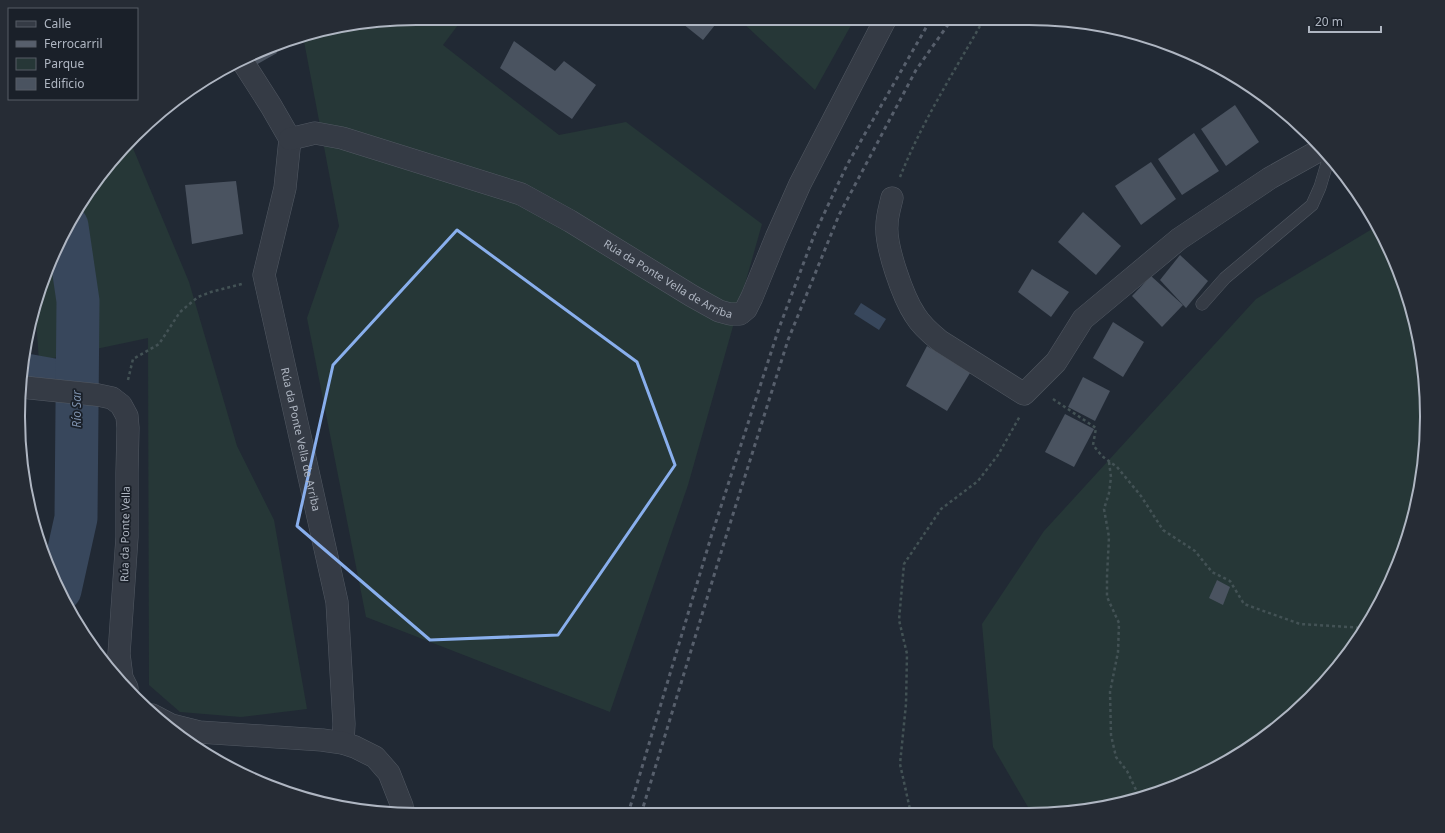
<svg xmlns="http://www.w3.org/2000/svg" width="1445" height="833" viewBox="0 0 1445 833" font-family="'Noto Sans',sans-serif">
  <rect width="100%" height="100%" fill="#212934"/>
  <g fill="#263737">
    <path d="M740,20H854L815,90Z"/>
    <path d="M364,21H461L443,45L559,135L626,122L762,224L688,485L610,712L366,617L307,318L339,226L303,36Z"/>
    <path d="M130,141L189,282L237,446L274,520L307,709L241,717L180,712L149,685L148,338L39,361L35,305L59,240L85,195Z"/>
    <path d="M1377,226L1397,264L1419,339L1427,416L1419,494L1397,569L1360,638L1310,698L1228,761L1156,794L1055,814H1032L993,747L982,624L1044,531L1256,299Z"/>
  </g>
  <path fill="#38475c" d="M861,303L886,319L879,330L854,314Z"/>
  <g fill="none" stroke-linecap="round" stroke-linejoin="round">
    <path stroke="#38475c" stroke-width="25" d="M21,365L77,375"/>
    <path stroke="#38475c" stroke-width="43" d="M60,590L76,518L78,301L67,226"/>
  </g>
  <g fill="#4a5360">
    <path d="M678,20H719L703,40Z"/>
    <path d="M514,41L555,71L564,61L596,85L572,119L500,68Z"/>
    <path d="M273,46L277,53L254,66L249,56Z"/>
    <path d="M1235,105L1259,142L1226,166L1201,129Z"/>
    <path d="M1194,133L1219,171L1182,195L1158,159Z"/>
    <path d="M1151,162L1176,199L1141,225L1115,186Z"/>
    <path d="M236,181L243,234L192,244L185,185Z"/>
    <path d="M1083,212L1121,246L1096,275L1058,242Z"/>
    <path d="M1180,255L1208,281L1186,308L1160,280Z"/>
    <path d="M1032,269L1069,292L1051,317L1018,292Z"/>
    <path d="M1151,276L1183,305L1162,327L1132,296Z"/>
    <path d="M1113,322L1144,342L1123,377L1093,358Z"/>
    <path d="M927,346L970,373L947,411L906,386Z"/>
    <path d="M1083,377L1110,391L1095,421L1068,407Z"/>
    <path d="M1065,414L1094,429L1074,467L1045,452Z"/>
    <path d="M1217,580L1230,587L1223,605L1209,598Z"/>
  </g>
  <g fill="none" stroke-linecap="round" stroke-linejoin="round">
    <g stroke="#525963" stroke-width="13">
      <path id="lane" d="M1202,304L1225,278L1312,205L1320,187L1329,157"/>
    </g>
    <g stroke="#525963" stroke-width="23">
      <g id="street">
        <path id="s1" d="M241,59L271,106L290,139L285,188L264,275L337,602L344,724L343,743"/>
        <path id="s2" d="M290,139L315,133L342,138L521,194L570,221L692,296L719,311L730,314H740L746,309L752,297L776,238L800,184L885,20"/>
        <path d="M892,198C890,207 887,216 887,225C885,246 903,297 915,315C921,325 930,333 940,341L1024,394L1056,362L1083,319L1179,239L1270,178L1322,149"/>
        <path d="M21,387L98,395L112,398L121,405L127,416L128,428L127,473V537L119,654L122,678L127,688"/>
        <path d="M152,715L171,725L199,732L322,740L343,743L355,747L375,757L389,773L402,806L403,814"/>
      </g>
    </g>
    <g stroke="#435255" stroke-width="2.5" stroke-dasharray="3 3" stroke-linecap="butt">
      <path d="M900,177C921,124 952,75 980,26L985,19"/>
      <path d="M128,380L133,359L159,344L180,312L198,297L211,292L242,284"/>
      <path d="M1053,399L1096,428L1093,445L1102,456L1117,467L1141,496L1163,530L1195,551L1212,572L1230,581L1244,604L1300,624L1365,628"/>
      <path d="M1109,462L1111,477L1109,493L1104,509L1109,537L1107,576V597L1119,623L1118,652L1110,692L1111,735L1116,757L1127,771L1138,794V798"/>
      <path d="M911,814L900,764L906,704L907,654L899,620L904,564L941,509L978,481L998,455L1020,416"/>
    </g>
    <use href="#lane" stroke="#353b45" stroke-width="12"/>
    <use href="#street" stroke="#353b45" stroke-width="22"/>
    <g stroke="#575f6c" stroke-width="3" stroke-dasharray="4 4" stroke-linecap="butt">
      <path d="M628,814L711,537L779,328L815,233L847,165L931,19"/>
      <path d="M641,814L723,546L788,340L839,215L916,70L952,19"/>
    </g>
  </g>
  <path fill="none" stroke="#89afed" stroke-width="3" stroke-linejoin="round" d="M457,230L637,362L675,465L558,635L430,640L297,526L333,365Z"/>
  <g text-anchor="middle" stroke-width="3.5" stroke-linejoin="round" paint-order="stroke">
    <g font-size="11" fill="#afb6c2" stroke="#1a2029">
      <text dy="4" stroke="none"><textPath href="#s2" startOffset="411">Rúa da Ponte Vella de Arriba</textPath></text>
      <text dy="4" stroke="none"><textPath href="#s1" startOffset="401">Rúa da Ponte Vella de Arriba</textPath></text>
      <text transform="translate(125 534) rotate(-89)" y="4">Rúa da Ponte Vella</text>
    </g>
    <g font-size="12" font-style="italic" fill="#7a8da8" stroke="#1a2029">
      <text transform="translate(77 409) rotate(-90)" y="4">Río Sar</text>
    </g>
  </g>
  <path d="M0 0H1445V833H0ZM416 25H1029A391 391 0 0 1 1420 416V417A391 391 0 0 1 1029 808H416A391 391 0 0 1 25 417V416A391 391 0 0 1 416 25Z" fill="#262c35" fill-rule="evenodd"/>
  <path fill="none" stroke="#afb6c2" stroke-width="2" d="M416 25H1029A391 391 0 0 1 1420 416V417A391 391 0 0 1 1029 808H416A391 391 0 0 1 25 417V416A391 391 0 0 1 416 25Z"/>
  <rect x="8" y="8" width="130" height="92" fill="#1a2029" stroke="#565c66"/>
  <rect x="16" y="21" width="20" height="6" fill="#353b45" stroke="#565c66"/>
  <text x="44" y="28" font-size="12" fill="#afb6c2">Calle</text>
  <rect x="16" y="41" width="20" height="6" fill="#575f6c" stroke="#565c66"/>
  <text x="44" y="48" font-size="12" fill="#afb6c2">Ferrocarril</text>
  <rect x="16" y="58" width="20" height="12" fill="#263737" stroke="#565c66"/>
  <text x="44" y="68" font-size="12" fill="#afb6c2">Parque</text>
  <rect x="16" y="78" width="20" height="12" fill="#4a5360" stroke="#565c66"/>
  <text x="44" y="88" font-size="12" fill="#afb6c2">Edificio</text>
  <path d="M1309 26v6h72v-6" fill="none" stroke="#afb6c2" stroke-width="2"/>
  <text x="1315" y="26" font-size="12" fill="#afb6c2" stroke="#1a2029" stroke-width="3" paint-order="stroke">20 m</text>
</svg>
